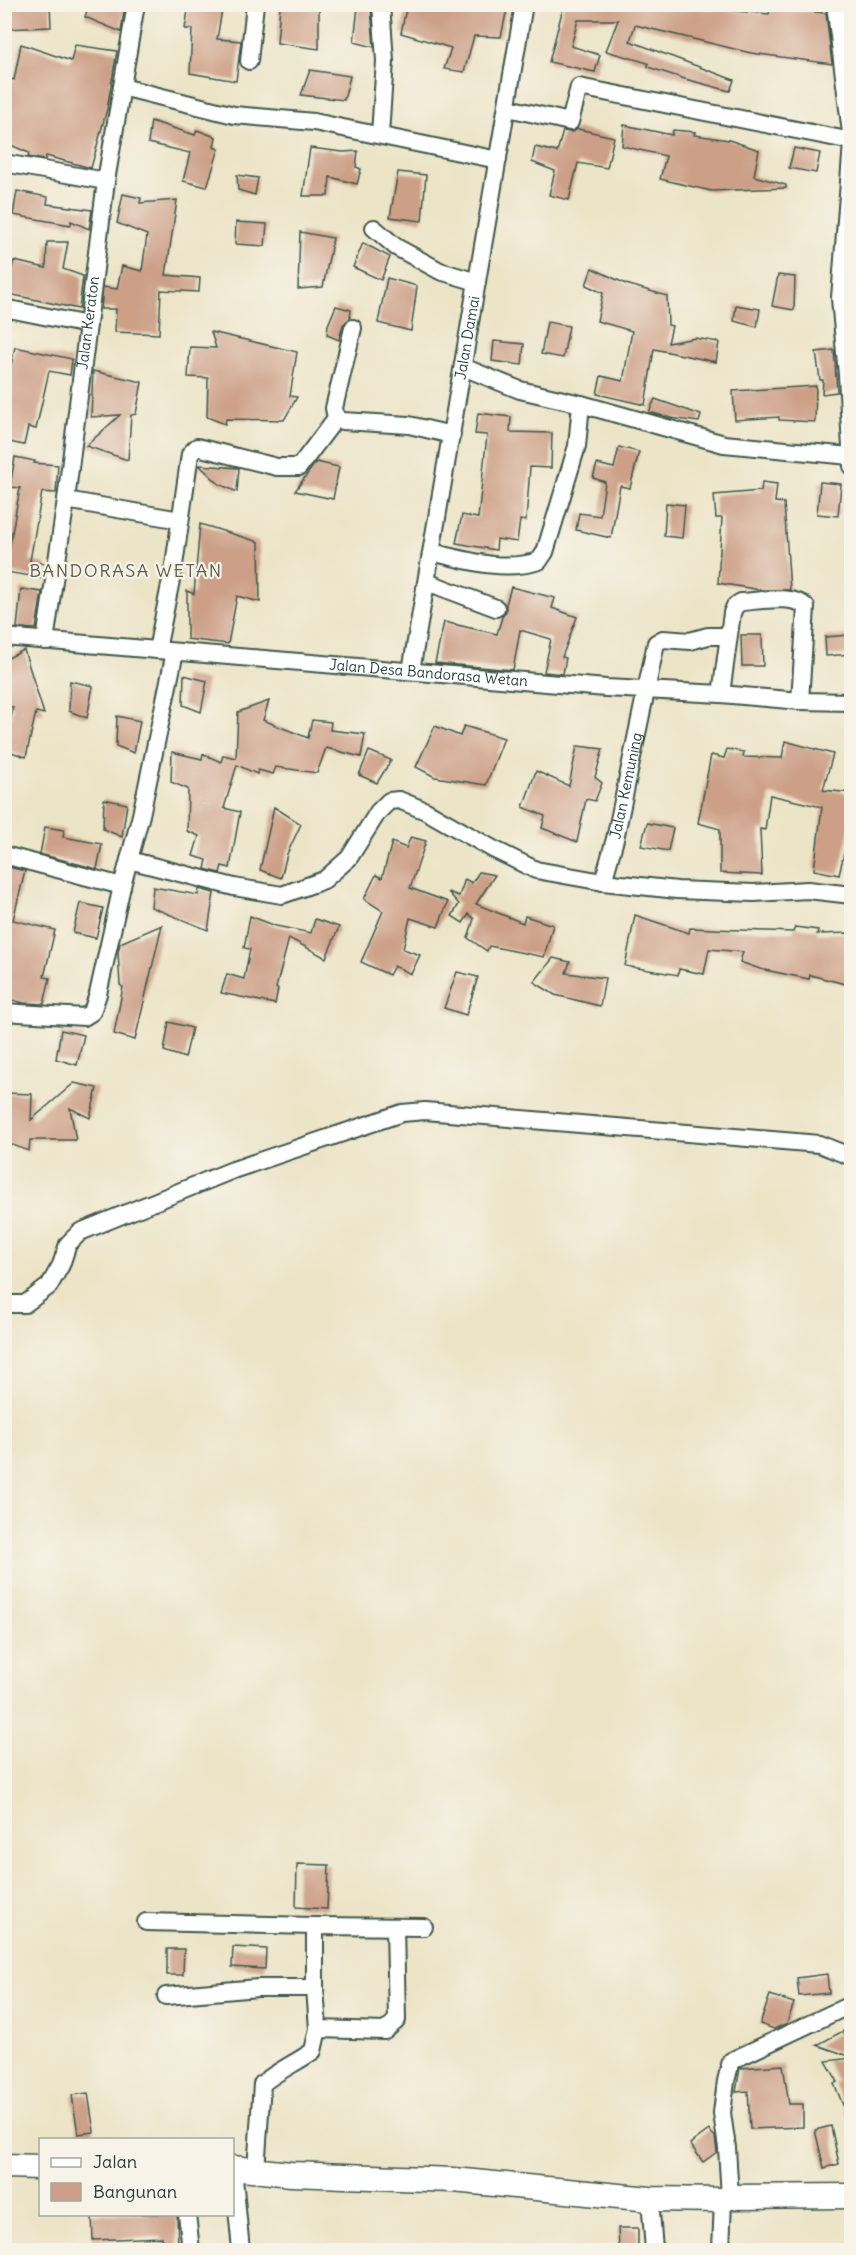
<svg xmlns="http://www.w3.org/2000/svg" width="856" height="2255" viewBox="0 0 856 2255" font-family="Delius,sans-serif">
  <rect width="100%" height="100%" fill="#f7f3e8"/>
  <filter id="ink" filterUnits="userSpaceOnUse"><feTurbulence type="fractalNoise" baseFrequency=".0167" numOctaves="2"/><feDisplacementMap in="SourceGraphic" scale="12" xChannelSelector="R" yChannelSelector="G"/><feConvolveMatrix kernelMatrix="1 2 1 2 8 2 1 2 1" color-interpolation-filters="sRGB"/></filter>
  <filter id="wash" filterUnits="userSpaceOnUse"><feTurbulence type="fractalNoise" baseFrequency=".008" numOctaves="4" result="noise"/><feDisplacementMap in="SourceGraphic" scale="24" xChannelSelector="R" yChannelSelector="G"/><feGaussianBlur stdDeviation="1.35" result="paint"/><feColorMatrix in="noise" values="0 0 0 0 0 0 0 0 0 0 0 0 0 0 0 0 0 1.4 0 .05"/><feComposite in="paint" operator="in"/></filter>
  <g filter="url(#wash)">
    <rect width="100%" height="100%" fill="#ece4c7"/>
    <g id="blocks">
      <g fill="#cc9f86">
        <path d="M4,4H50L51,27L4,29Z"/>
        <path d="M89,4H125L121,32L85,17Z"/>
        <path d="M189,4H223L217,39L241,41L236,81L190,73L192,29H185Z"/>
        <path d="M407,4H508L501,37L474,36L464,72L444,69L451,48L401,33Z"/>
        <path d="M564,4H702L701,8L769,14L770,8L826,13L832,64L751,53L635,25L630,41L734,80L730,91L685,79L648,67V63L606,51L618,20H578L571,46L600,55L595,72L549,62Z"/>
        <path d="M280,6L319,9V49L277,43Z"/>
        <path d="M358,6L371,8L374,47L354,42Z"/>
        <path d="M21,44L71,61L75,45L117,51L107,109L91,168L46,156L45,160L28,157L29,153L4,142V77L14,80Z"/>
        <path d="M310,70L350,76L344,100L301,95Z"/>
        <path d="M151,121L195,135L197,130L216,137L214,147L219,149L207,187L183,181L190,153L148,143Z"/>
        <path d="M624,125L672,135L673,130L695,132L694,135L729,140L759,150L754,176L786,185V188L711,191L660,179L666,156L622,146Z"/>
        <path d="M578,129L614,137L607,168L578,163L569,200L549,195L555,171L532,162L535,147L557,152L563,131L572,132Z"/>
        <path d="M310,148L343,152L358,151L356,167L361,169L357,184L330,177L328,196H303Z"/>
        <path d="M794,148L820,153L816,173L789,168Z"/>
        <path d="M398,172L426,175L422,221L390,217Z"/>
        <path d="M237,175L258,178L255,195L238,190Z"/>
        <path d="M17,191L48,197L47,204L92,210L89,229L71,221V225L13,215Z"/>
        <path d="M123,194L141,198L140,203L177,200L166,275L200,278L199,292L161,290L159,334L115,332L116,309H101L103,287L117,289L122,266L142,271L147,235L117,223Z"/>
        <path d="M236,222L267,224L265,246L235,244Z"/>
        <path d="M300,232L333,238L323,287L298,289Z"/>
        <path d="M47,242H68L63,269L83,276L79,309L4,293L14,261L46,268Z"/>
        <path d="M363,243L390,257L381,280L353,267Z"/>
        <path d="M592,268L626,284L667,296L668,325L672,326L668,343L695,338L719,342L716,362L654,349L645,405L597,394L601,376L623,381L632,331L597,321L603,293L586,285Z"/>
        <path d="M778,275L795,277L794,310L772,306Z"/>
        <path d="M387,278L417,286L411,331L378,323Z"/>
        <path d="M736,305L760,309L757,327L734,321Z"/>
        <path d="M336,306L351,310L350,318L343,325L339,340L327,335L328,325Z"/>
        <path d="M547,322L569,326L563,358L541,354Z"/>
        <path d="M211,332L297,352L290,396L297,397L284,420L226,419L225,424L207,417L208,378L188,377L190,347L216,348Z"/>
        <path d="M494,341L524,344L522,365L492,361Z"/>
        <path d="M15,347L72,359L70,375L49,371L36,429L28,427L24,445L4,441V363L11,365Z"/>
        <path d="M834,350L837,392L822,394L823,380H820L816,352Z"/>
        <path d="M93,371L142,382L136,414L131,415L128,460L86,446L120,415L91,417Z"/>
        <path d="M816,386L815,422L779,420V417L735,420L733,391Z"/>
        <path d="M655,399L701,415L699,422L671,418L649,412Z"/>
        <path d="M478,413L511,417L510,432L552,433L551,468L530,467L526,521L520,520L517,542L497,539L496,550L456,543L462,515L478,518L487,435L475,434Z"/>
        <path d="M619,447L639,452L630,488L620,486L611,538L576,530L579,513L600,516L605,482L593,478L597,464L614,468Z"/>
        <path d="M15,457L35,461L34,463L58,465L56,493L42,492L30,561L46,564L44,578L5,572L20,488L10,487Z"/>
        <path d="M316,462L339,467L333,499L295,491Z"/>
        <path d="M199,465L239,468L237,492L219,484Z"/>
        <path d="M762,482L777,484L775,502L784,503L790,590H761L718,583L722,518H716L714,495L761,491Z"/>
        <path d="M820,482L841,484L838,516L817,514Z"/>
        <path d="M666,503L685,505L682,538L664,536Z"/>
        <path d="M200,524L259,542L260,602L237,596L228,644L187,639V591L194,594Z"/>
        <path d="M511,587L555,598L552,608L577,617L562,657L566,658L563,674L544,672L551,639L520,630L513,670L435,663L444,622L497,634L502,617L506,611V604Z"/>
        <path d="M21,589L42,592L36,629L17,628Z"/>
        <path d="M741,635H762L763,666H742Z"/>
        <path d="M850,635L852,654L826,656L825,637Z"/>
        <path d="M24,650L44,714L36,712L26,757L5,750L13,707L4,706V660Z"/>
        <path d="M184,675L207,681L201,712L183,705Z"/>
        <path d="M70,681L93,686L87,718L69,711Z"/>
        <path d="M269,701L263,720L308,738L312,720L331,722L330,730L365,734L361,757L326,748L317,773L276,767L273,774L258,770L257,774L237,765L224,808L240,812L230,868L222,866L220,873L205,869L207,860L193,856L199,836L187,831L188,789L171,782L172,752L202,759L203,754L221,762L223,755L236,758L238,712Z"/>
        <path d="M117,716L140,721L134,753L116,746Z"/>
        <path d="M435,726L460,736L464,726L504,738L486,785L435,777L416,767Z"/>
        <path d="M785,741L833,754L823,790L852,793V818L839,875L814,870L822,807L770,795L765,830L760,829L762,875L720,873V829L698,823L711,755L724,758L727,749L744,752L743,757L782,758Z"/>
        <path d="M577,746L603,749L595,777L602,783L595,801L586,799L577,842L542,828L545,816L523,807L536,771L569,786Z"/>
        <path d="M369,751L391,760L377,783L359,775Z"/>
        <path d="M104,799L127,804L122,837L103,829Z"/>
        <path d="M274,807L301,824L287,854L281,878L260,870Z"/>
        <path d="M647,823L673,828L668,851L641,846Z"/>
        <path d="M45,827L64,830L63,837L102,844L97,869L40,854Z"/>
        <path d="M411,837L426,841L410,888L448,902L438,927L410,918L403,949L420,955L411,974L394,966L389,975L361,962L383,911L364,899L376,875L382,878L392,842L406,848Z"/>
        <path d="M4,866L25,871L13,920L55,930L44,977L50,978L44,1004L24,1003L4,998Z"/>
        <path d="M479,872L495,875L476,904L523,923L525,916L553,925L544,957L489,946L487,951L468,938L474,919L469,914L463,923L452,916L459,904L448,892L459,896L465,879L472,883Z"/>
        <path d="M153,887L198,895L199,889L214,893L208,930L151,907Z"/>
        <path d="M80,903L103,908L96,938L73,933Z"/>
        <path d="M635,915L689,933L690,928L793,932L795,927L818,930L817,934L852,933L849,985L810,975L809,979L760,969L740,962L743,952L709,949L704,974L679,969L678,975L625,966Z"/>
        <path d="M250,916L276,926L311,933L315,919L339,927L326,958L289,938L276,988L278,989L275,1004L221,993L227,974L244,979L250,949L244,948Z"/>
        <path d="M162,925L135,1040L114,1034L123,987L120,985L118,952L120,943Z"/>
        <path d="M553,958L570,962L566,973L605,978L600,1006L555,995L534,982Z"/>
        <path d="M457,972L478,977L466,1015L444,1008Z"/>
        <path d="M169,1022L192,1028L185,1058L164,1051Z"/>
        <path d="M61,1030L84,1035L77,1065L56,1059Z"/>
        <path d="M74,1083L97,1088L90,1118L70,1108L76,1140H30L29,1151L4,1142V1093L32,1094L31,1120Z"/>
        <path d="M297,1864L329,1865L327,1909L296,1907Z"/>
        <path d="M233,1947L266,1949L265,1969L232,1967Z"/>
        <path d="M167,1949H184L183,1975H167Z"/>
        <path d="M827,1974L829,1993L799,1996L797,1978Z"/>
        <path d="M770,1995L794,2003L787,2023L774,2029L760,2024Z"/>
        <path d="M843,2031L852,2048V2057L817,2045Z"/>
        <path d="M852,2058V2125H851L834,2083L838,2082L826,2061Z"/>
        <path d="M783,2065L789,2104H803V2127L750,2129L748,2091L736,2092L740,2068Z"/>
        <path d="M88,2093L94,2132L78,2134L72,2095Z"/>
        <path d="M831,2126L839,2164L824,2168L815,2130Z"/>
        <path d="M709,2130L715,2137L717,2152L703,2162L690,2144Z"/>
        <path d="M92,2214H177L178,2248H162V2237L93,2240Z"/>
        <path d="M618,2228H638V2250H619Z"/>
      </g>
    </g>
  </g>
  <g filter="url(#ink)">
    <use href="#blocks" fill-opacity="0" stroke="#3e564a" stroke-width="1.5"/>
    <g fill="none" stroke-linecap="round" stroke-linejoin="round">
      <g stroke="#3e564a" stroke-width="20">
        <g id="street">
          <path d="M835,4L852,141"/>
          <path d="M249,61L255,4"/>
          <path d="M122,87L234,115L314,122L498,160"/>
          <path d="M508,108L570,122L579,87L852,141"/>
          <path d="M380,134L385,61L381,4"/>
          <path d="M852,143L840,298L847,375L852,466"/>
          <path d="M4,163L106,181"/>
          <path d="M374,228L396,247L440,271L477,282"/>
          <path d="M4,308L88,325"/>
          <path d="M463,367L520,390L581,404L724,444L850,456"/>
          <path d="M336,418L343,421L409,425L452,435"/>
          <path d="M66,500L180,520"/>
          <path d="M432,552C468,561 503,572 539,561L545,552L577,446L581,404"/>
          <path d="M427,582L496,608"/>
          <path id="s1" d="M4,637L606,688L721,694L800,701L852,702"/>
          <path id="s2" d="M45,641L66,500L106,181L136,4"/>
          <path d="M157,650L174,565L190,454L197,447L277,467H299L336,418L334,408L353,328"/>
          <path id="s3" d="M411,671L524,4"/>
          <path d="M721,694L732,613L735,606L741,602C759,601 794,594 806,607L800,701"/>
          <path d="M4,855L122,886L141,815L175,652"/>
          <path d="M129,860L234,887L282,895L324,880L349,858L378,812L389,801L399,800L426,811L493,849L536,870L603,882L677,890L754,893L808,890L852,895"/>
          <path id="s4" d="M603,882L615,839L656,643L663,639L690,641L708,636H728"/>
          <path d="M4,1012L84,1017L92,1012L98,994L122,886"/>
          <path d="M4,1304H25L49,1286L61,1265L68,1244L80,1232L233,1170L402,1113L425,1111L819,1144L852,1157"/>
          <path d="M146,1922L315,1926"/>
          <path d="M315,1988V1926L424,1927"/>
          <path d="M166,1996L258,1988H315L318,2029L313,2051C296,2063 277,2071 262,2084L256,2170"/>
          <path d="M318,2029L385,2031L397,2020L395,1927"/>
          <path d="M233,2168L241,2250"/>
          <path d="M730,2197L727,2148L722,2113L726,2081L731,2061L852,2004"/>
          <path d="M650,2199L654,2250"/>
          <path d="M187,2214L191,2250"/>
          <path d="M721,2250L723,2200"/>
        </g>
      </g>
      <g stroke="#3e564a" stroke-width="27">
        <g id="secondary">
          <path d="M4,2166L40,2167"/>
          <path d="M232,2168L291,2174L453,2180L650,2199L723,2200L730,2197L852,2196"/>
        </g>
      </g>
      <use href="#street" stroke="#fff" stroke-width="16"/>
      <use href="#secondary" stroke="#fff" stroke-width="24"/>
    </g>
  </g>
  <g text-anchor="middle" stroke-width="4.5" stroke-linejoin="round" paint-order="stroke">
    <g font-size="15" fill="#1f3d34" stroke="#f7f3e8">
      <text dy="5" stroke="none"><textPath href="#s2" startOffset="321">Jalan Keraton</textPath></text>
      <text dy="5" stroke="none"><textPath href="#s3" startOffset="338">Jalan Damai</textPath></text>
      <text dy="5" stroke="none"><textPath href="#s1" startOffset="426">Jalan Desa Bandorasa Wetan</textPath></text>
      <text dy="5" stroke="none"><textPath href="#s4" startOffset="99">Jalan Kemuning</textPath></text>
    </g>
    <g font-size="18" letter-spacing="1.5" fill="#5c5f51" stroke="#f7f3e8">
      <text x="126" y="577">BANDORASA WETAN</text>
    </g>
  </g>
  <rect width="856" height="2255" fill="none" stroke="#f7f3e8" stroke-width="24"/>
  <rect x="39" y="2138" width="195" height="78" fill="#f7f3e8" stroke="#a1aaa0" stroke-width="1.5"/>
  <rect x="51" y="2158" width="30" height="9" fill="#ffffff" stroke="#a1aaa0" stroke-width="1.5"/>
  <text x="93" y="2168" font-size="18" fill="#1f3d34">Jalan</text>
  <rect x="51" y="2183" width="30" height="18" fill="#cc9f86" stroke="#a1aaa0" stroke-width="1.5"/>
  <text x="93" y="2198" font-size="18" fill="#1f3d34">Bangunan</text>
</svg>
